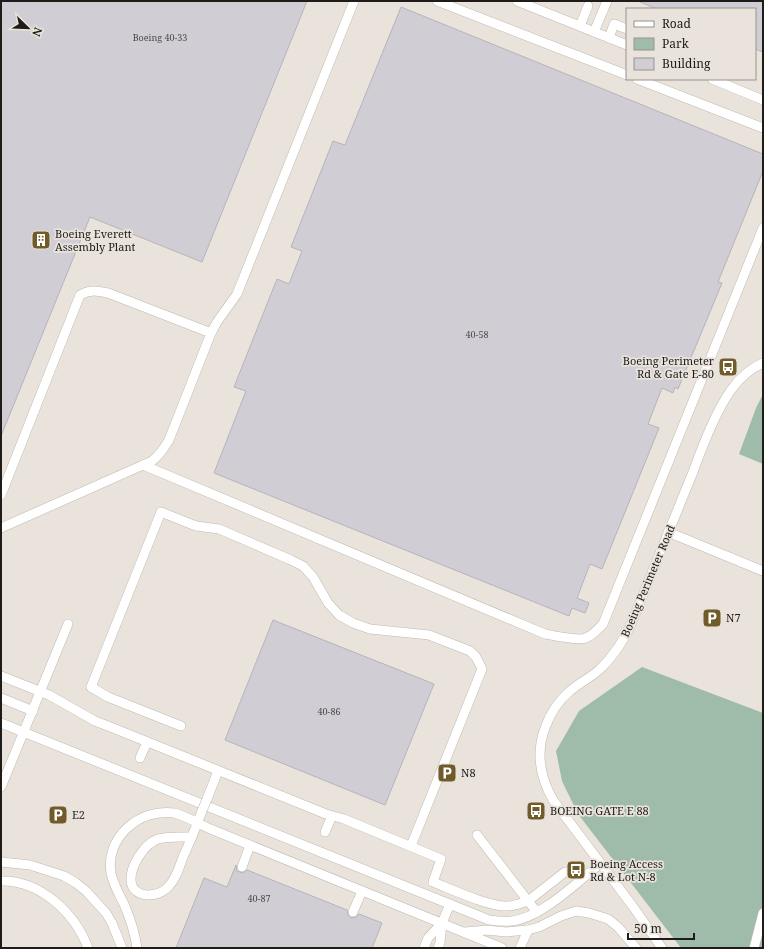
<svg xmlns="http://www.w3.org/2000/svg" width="764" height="949" viewBox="0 0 764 949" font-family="'Noto Serif',serif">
  <rect width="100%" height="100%" fill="#e9e3db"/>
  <g fill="#9ebca9">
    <path d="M763,394V464L739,454L756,408Z"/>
    <path d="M642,667L763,713V948H681L578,814L562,781L556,751L579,711Z"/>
  </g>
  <g fill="#d1cdd5" stroke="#b7b3bb">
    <path d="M1,1H307L202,262L90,217L1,436Z"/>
    <path d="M638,1H763V52L755,49V9H657Z"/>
    <path d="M401,7L763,154V171L718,282L722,283L678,389L675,387L673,393L662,388L648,424L659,428L602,569L590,564L577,598L589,603L585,613L572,608L569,616L214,473L246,391L234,387L277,279L289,284L302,251L291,247L333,141L345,145Z"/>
    <path d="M273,620L434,684L385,805L225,740Z"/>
    <path d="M236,865L237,871L243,873L247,870L347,910L348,915L351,918L356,917L359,914L382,923L372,948H176L204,878L227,887Z"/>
  </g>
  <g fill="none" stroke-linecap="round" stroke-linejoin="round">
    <g stroke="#bfb9b1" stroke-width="10">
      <g id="minor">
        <path d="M437,1L627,75"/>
        <path d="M517,1L627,45"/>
        <path d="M580,26L588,6"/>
        <path d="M594,32L607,1"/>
        <path d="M609,38L614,24L627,29"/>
        <path d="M637,79L763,128"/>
        <path d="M712,79L763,100"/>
        <path d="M143,465L545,634C555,636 578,641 586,638C593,635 598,629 603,624L763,228"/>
        <path d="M1,495L80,295C90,289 98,291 108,293L211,333"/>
        <path d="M1,528L152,461C160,455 164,448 169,440L211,333L217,322L237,294L354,1"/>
        <path d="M668,532L763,571"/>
        <path d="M1,676L49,695L95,721L113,728L326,814L344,819L441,859L433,882C451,889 489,907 507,906C515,906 521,903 528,901L537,912"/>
        <path d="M1,698L33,711"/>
        <path d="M1,723L489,920C496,921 503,922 511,921C540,919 577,882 600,864"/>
        <path d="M181,726L108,697L91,687L161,512L196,526L219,529L291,560L303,566L313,577L328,603L339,615L353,623L370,629L429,635L470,651L476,657L482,669L411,846"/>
        <path d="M140,758L147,742"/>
        <path d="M1,787L68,624"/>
        <path d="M207,799L218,771"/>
        <path d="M325,832L332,816"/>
        <path d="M477,835L528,901L565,872"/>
        <path d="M192,837C180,837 169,836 158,839C144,844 130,866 131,881C133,899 158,898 168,887C176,879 179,868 183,857C190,842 196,827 202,811"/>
        <path d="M1,862L30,865L64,876L76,883L86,891L106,913L112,923L122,948"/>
        <path d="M242,867L250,845"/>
        <path d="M1,881C40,880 75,913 88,948"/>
        <path d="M353,912L362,891"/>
        <path d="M465,932L487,930L506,932L528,930L539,927L561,916L576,911L589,913L608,919L618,927L636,948"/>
        <path d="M137,948C135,933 130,918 124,904C119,894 113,884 111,873C105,838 139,808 174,813C187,816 200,825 213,830L502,948"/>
        <path d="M424,948L428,938L442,923"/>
        <path d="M438,948L440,943L442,923L450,904"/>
        <path d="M520,948L528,930"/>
        <path d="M662,948L634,908L553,800C540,777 536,752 545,728C550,714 559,700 570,691C579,683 590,678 599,670C615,655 626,637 634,617C654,569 673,520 693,472C703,445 715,413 731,390C739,379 751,368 763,363"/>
        <path d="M754,948L763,913"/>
      </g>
    </g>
    <use href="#minor" stroke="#fff" stroke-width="9"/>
    <g stroke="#bfb9b1" stroke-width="10" stroke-linecap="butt">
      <path id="minor-bridge" d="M202,811L207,799"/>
    </g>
    <use href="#minor-bridge" stroke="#fff" stroke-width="9"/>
  </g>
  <defs>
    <g id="building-square" transform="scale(1)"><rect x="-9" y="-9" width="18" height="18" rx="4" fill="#715b2b" stroke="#e9e3db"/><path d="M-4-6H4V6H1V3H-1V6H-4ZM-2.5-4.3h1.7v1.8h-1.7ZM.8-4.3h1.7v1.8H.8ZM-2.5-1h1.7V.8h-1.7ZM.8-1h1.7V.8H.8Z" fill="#fff"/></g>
    <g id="bus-square" transform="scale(1)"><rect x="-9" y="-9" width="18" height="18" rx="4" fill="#715b2b" stroke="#e9e3db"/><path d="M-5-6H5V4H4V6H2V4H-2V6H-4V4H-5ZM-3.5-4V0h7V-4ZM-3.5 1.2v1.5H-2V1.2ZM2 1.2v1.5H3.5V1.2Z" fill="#fff"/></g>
    <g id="parking-square" transform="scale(1)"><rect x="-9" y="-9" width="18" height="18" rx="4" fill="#715b2b" stroke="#e9e3db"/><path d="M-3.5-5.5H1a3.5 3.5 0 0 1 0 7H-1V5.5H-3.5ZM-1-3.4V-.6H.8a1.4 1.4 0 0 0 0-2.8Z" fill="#fff"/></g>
  </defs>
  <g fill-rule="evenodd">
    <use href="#building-square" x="41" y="240"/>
    <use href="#bus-square" x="728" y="367"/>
    <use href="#parking-square" x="712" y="618"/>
    <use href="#parking-square" x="447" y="773"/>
    <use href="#bus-square" x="536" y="811"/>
    <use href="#parking-square" x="58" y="815"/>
    <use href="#bus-square" x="576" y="870"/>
  </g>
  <g text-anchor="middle" stroke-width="3.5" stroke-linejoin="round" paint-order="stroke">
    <g font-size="9" fill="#4b4848">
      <text x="160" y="41">Boeing 40-33</text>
      <text x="477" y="338">40-58</text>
      <text x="329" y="715">40-86</text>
      <text x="259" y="902">40-87</text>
    </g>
    <g font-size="11" fill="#1e1b19" stroke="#e9e3db" text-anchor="start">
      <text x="55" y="238">Boeing Everett<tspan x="55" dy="13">Assembly Plant</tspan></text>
      <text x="714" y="365" text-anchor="end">Boeing Perimeter<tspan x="714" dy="13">Rd &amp; Gate E-80</tspan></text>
      <text x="726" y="622">N7</text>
      <text x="461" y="777">N8</text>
      <text x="550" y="815">BOEING GATE E 88</text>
      <text x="72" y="819">E2</text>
      <text x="590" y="868">Boeing Access<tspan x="590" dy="13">Rd &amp; Lot N-8</tspan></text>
    </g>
    <g font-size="11" fill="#1e1b19" stroke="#e9e3db">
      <text transform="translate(648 581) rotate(-67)" y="4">Boeing Perimeter Road</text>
    </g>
  </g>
  <rect width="764" height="949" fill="none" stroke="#1e1b19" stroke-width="4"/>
  <rect x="626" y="8" width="130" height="72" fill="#e9e3db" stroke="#98938d"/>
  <rect x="634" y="21" width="20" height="6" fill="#ffffff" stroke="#98938d"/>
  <text x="662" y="28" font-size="12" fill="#1e1b19">Road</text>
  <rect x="634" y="38" width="20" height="12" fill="#9ebca9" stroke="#98938d"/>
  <text x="662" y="48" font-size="12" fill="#1e1b19">Park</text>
  <rect x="634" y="58" width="20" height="12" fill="#d1cdd5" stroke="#98938d"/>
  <text x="662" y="68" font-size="12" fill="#1e1b19">Building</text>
  <g transform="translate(28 28) rotate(113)" stroke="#e9e3db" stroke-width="3" paint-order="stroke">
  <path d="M0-3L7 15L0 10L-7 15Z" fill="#1e1b19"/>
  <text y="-6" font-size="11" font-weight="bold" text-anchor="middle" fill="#1e1b19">N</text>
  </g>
  <path d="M628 933v6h66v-6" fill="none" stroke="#1e1b19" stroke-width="2"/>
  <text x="634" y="933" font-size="12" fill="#1e1b19" stroke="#e9e3db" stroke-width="3" paint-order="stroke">50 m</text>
</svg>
